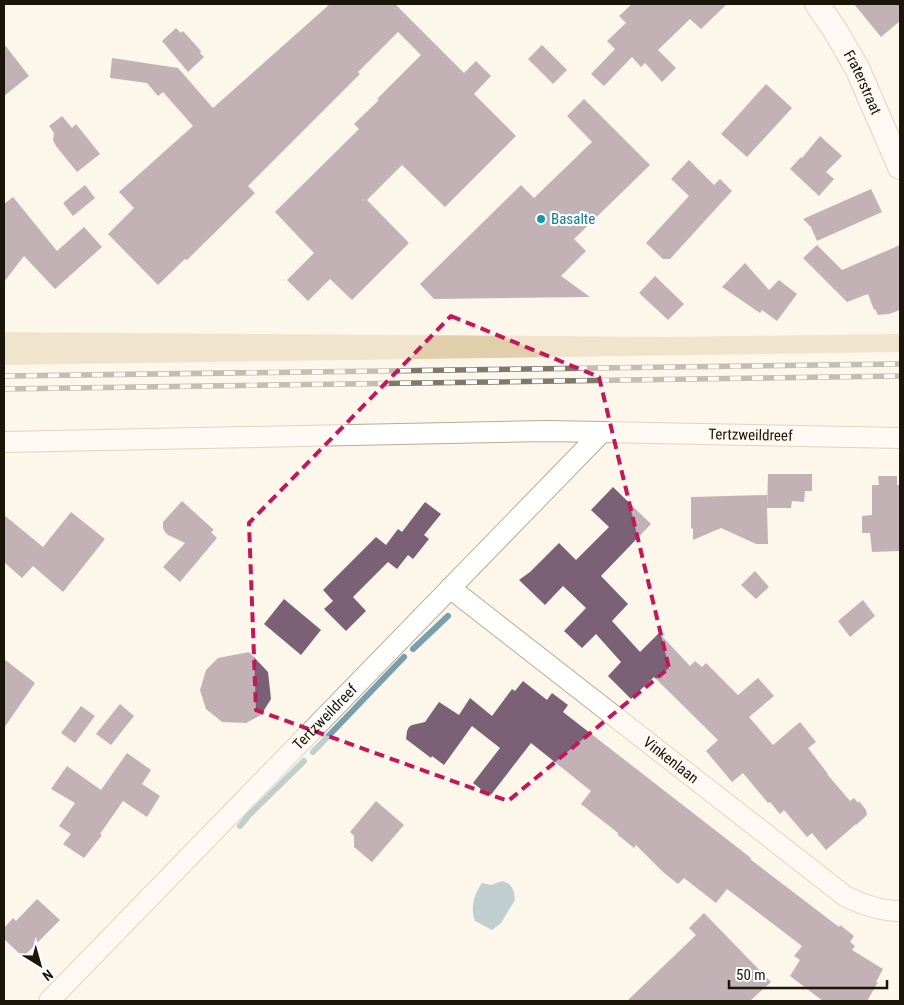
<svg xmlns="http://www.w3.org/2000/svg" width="904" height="1005" viewBox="0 0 904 1005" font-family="'Roboto Condensed',sans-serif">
  <rect width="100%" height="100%" fill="#fdf6ea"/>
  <path fill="#e1cfac" d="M4,332L667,337L900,334V352L4,365Z"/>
  <path fill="#779eb1" d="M502,881C512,883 514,890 515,900L501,923L492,930L475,921C470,909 474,893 482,883L491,885Z"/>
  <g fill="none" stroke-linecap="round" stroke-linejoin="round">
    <g stroke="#779eb1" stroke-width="6">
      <path d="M413,649L448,616"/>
      <path d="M313,752L404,657"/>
      <path d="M240,826L249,815L304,761"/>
    </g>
  </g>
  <g fill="#7a6176">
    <path d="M330,4H395L464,73L476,61L491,76L474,94L516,136L445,207L402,165L367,200L409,243L352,300L330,279L308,301L287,280L314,253L275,212L359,129L354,124L379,100L377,99L421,55L398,32L358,72L360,74L248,186L255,193L187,260L185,259L158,285L108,234L134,208L119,192L193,126L163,92L158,96L147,83L110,78L112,58L178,68L213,108Z"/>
    <path d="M632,4H727L701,29L690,19L658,50L676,68L662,82L645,63L641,67L632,57L604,86L591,74L615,49L607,41L626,23L619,16Z"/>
    <path d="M854,4H900V21L881,37Z"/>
    <path d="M176,28L181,33L183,31L201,51L200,53L204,57L188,72L162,41Z"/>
    <path d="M4,44L29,76L4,96Z"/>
    <path d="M542,45L567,70L553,84L528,59Z"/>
    <path d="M766,84L792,108L747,157L721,134Z"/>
    <path d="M584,99L650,165L574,239L586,251L561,276L590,297L434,299L420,284L521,185L534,198L592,142L567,116Z"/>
    <path d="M62,116L72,128L76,124L100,154L77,172L56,146L53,140L54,133L49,126Z"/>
    <path d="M820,136L842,156L826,172L834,179L819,196L790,169L801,157L802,158Z"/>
    <path d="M689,160L714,185L720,179L732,191L670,259H663L646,243L689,196L671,179Z"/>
    <path d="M85,185L95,198L73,216L63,203Z"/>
    <path d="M871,189L882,212L817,241L811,227L803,219Z"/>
    <path d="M13,197L57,251L84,227L102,247L55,289L24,256L4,282V204Z"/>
    <path d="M817,245L842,270L900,245V310L889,314L878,315L875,309L874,310L868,294L847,302L803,258Z"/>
    <path d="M745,263L769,290L779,280L797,294L777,321L762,310L760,313L722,287Z"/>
    <path d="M655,276L684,304L668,320L639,293Z"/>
    <path d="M768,474H812V491H805L804,502L792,501L791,508H767L768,544H756L721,528L693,540V529L691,528V497L767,495V508Z"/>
    <path d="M878,476H897V485H900V551L872,552L870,533H862V516L872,515V485H879Z"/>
    <path d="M613,487L651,524L601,576L628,604L612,621L640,652L659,633L690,666L695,661L702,667L706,663L738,695L758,678L774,696L749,717L773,745L800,722L816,742L808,748L828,774H827L850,801L854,798L858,803L859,801L866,810L867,814L866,816L856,825V824L826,850L812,833L807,837L784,810L780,814L770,802L768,803L743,773L732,782L706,751L718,740L654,677L631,699L608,676L621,662L596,634L582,648L564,631L586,608L563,586L545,605L519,580L530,572L559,543L576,560L609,527L591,510Z"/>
    <path d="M182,501L214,530L211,532L217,538L180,582L163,567L185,543L168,535L165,532L163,528V522Z"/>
    <path d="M425,502L441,514L424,535L429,539L413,559L408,555L397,569L388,562L353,597L366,611L346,631L324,609L333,601L323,590L376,537L386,545L398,529L402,532Z"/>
    <path d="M71,512L105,539L63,592L33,566L22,578L4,562V515L43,547Z"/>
    <path d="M755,571L769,587L756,599L741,585Z"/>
    <path d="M284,599L321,630L301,655L264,624Z"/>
    <path d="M863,600L875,616L850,637L838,621Z"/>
    <path d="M249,652L268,672L271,699L261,715L246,723L222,722L206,709L200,690L206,670L218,658Z"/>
    <path d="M4,659L35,683L4,728Z"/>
    <path d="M523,681L547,700L552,693L568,705L563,712L751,858L750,859L839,927L840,925L854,936L850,942L855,946L852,950L883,969L876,982H878L867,1001H823L790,976L800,960L794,956L802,946L727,889L716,903L684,878L678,884L663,872L636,845L634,848L618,835V833L581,804L591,791L531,743L490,796L473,783L500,748L472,726L444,765L432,756L431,758L406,739L407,731L409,727L412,725L425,722L439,702L459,715L470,698L492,716L512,689L515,691Z"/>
    <path d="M120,704L134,716L111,745L96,734Z"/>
    <path d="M81,706L95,716L75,743L61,733Z"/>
    <path d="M127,753L151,770L142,784L160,796L147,817L123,801L100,834L102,835L84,858L63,844L71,834L59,826L75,803L51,789L67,766L101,790Z"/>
    <path d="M376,801L404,825L372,862L354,847V836L350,832Z"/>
    <path d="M37,899L60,920L23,957L4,939V928L13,918L16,921Z"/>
    <path d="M704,913L771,982L750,1001H627L696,935L689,928Z"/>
  </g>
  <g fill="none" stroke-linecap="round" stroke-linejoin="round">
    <g stroke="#bbac8e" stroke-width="22">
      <g id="minor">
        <path d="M4,442L545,431L602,432"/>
        <path id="s1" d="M450,588L845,896C863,905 880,911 900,911"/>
        <path id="s2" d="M49,1001L602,432L900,438"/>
      </g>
    </g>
    <g stroke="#bbac8e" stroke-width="26">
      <g id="tertiary">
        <path id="s3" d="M817,4L835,30L857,68L900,167"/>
      </g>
    </g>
    <use href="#minor" stroke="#fff" stroke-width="20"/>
    <use href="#tertiary" stroke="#fff" stroke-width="24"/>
    <g stroke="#7e786d" stroke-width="5.5">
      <g id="rail">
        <path d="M4,376L900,364"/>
        <path d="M4,389L900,376"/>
      </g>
    </g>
    <use href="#rail" stroke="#fff" stroke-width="4" stroke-dasharray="11" stroke-linecap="butt"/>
  </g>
  <path d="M0 0H904V1005H0ZM451,316L599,377L669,668L508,801L256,710L249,523Z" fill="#fdf6ea" fill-opacity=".55" fill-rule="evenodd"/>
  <path fill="none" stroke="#c2185b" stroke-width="4" stroke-dasharray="10 6" stroke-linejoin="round" d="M451,316L599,377L669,668L508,801L256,710L249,523Z"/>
  <circle fill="#0f9aa8" stroke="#fff" stroke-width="2" cx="541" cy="219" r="5"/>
  <g text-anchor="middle" stroke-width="4.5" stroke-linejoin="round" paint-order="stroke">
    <g font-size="15" fill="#1b150a" stroke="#fff">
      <text dy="5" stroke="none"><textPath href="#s3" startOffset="91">Fraterstraat</textPath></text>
      <text dy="5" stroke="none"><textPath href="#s2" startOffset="942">Tertzweildreef</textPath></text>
      <text dy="5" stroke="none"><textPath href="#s2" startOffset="396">Tertzweildreef</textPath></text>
      <text dy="5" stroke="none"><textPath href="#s1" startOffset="280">Vinkenlaan</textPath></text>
    </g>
    <g font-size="15" fill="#0d838f" stroke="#fff" text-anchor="start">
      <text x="551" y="224">Basalte</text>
    </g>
  </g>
  <rect width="904" height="1005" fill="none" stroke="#1b150a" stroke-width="10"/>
  <g transform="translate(40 965) rotate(143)" stroke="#ffffff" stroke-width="4" paint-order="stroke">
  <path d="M0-4L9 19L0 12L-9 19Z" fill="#1b150a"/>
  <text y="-8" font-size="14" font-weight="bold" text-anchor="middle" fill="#1b150a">N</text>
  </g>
  <path d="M729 980v8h158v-8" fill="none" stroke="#1b150a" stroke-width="2.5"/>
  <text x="736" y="980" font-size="15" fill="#1b150a" stroke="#ffffff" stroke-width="4" paint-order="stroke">50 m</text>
</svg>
